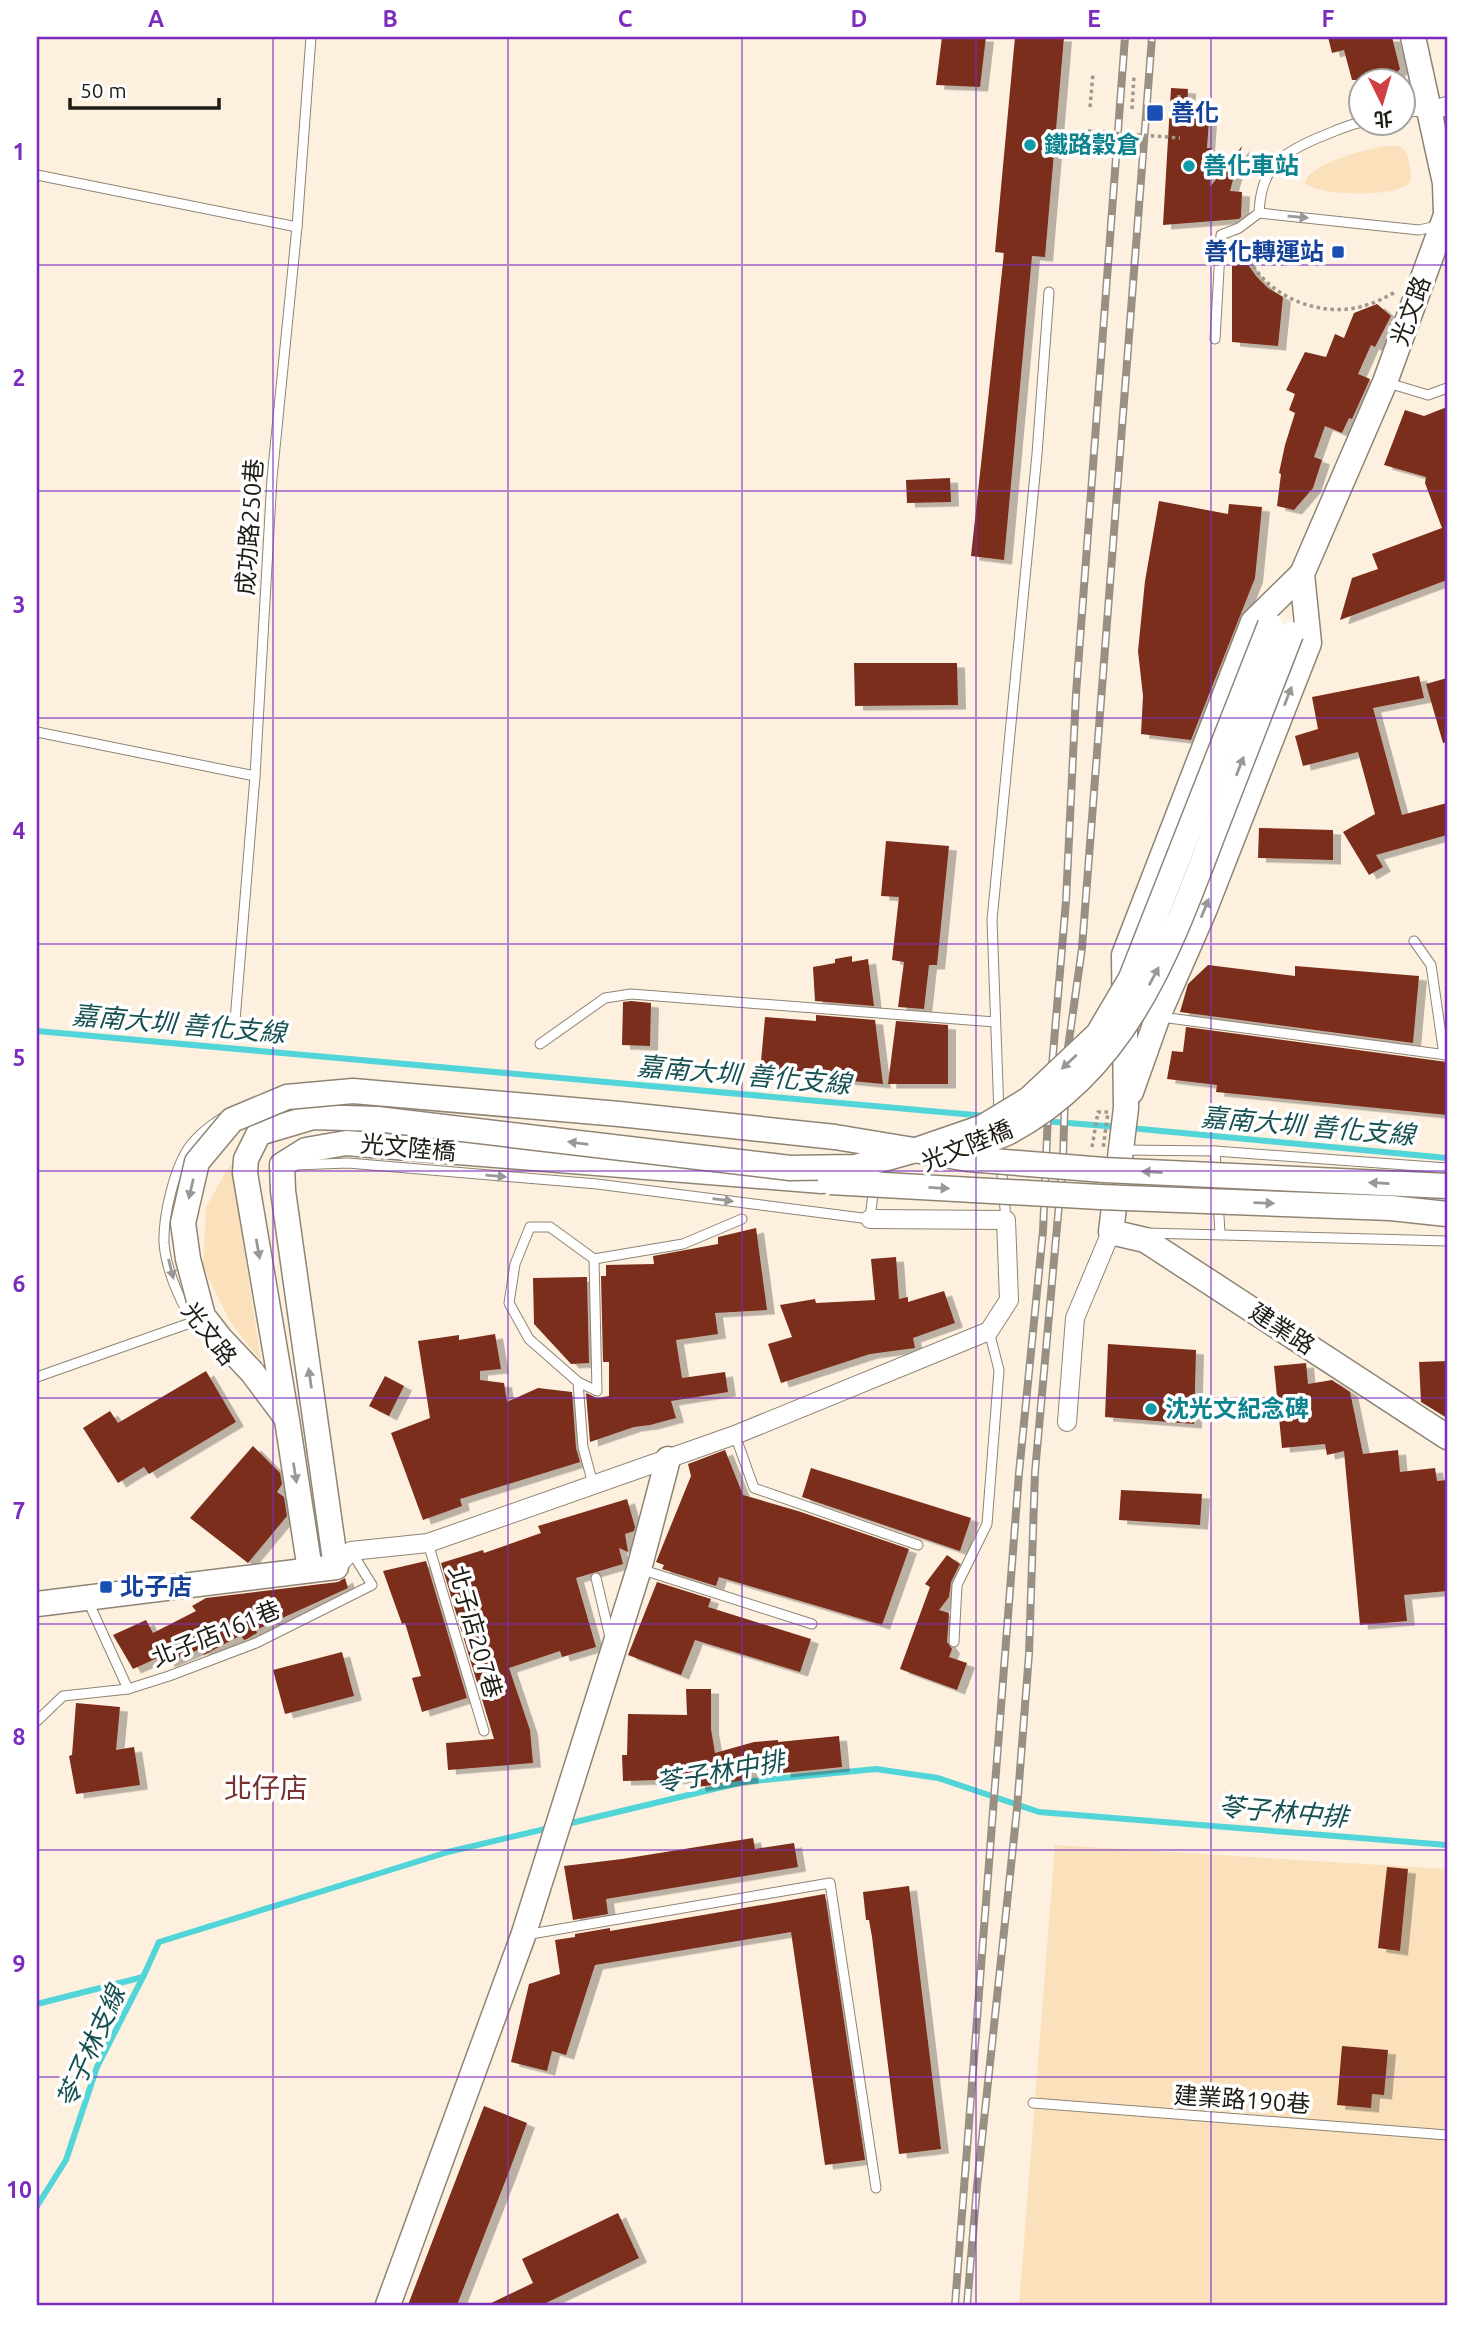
<svg xmlns="http://www.w3.org/2000/svg" width="1484" height="2342" viewBox="0 0 1484 2342" font-family="Ubuntu,'Noto Sans TC',sans-serif">
  <defs>
    <filter id="shadow"><feDropShadow dx="8" dy="4.5" stdDeviation="0" flood-color="#0004"/></filter>
  </defs>
  <rect width="100%" height="100%" fill="#fdf0df"/>
  <g fill="#fae0bb">
    <path d="M1386,146H1399C1407,150 1408,155 1409,164C1411,171 1413,179 1407,185C1393,197 1317,196 1305,183C1309,163 1368,149 1386,146Z"/>
    <path d="M231,1163L261,1361L231,1323L203,1267L206,1207Z"/>
    <path d="M1055,1845L1447,1869V2305H1019Z"/>
  </g>
  <g fill="none" stroke-linecap="round" stroke-linejoin="round">
    <g stroke="#52d5d8" stroke-width="6">
      <path d="M37,1031L986,1116"/>
      <path d="M1043,1121L1119,1127"/>
      <path d="M1130,1128L1447,1158"/>
      <path d="M567,1824L743,1782L876,1769L938,1778L1039,1812L1447,1845"/>
      <path d="M37,2004L143,1977L159,1942L448,1852L549,1828"/>
      <path d="M37,2206L66,2160L97,2067L143,1977"/>
    </g>
  </g>
  <g fill="#7b2d1a" filter="url(#shadow)">
    <path d="M942,37H986L980,87L936,85Z"/>
    <path d="M1015,37H1064L1045,257L1032,256L1004,560L971,556L1004,253L995,252Z"/>
    <path d="M1328,37H1392L1400,69L1390,80H1352L1344,50L1332,53Z"/>
    <path d="M1171,88L1188,89L1187,108H1203L1202,120H1209L1207,148H1212L1210,187L1242,146L1230,191L1242,192L1241,217L1239,219L1163,225Z"/>
    <path d="M1235,237L1249,266L1256,276L1268,288L1283,297L1278,346L1232,342V238Z"/>
    <path d="M1377,304L1391,316L1375,347L1371,345L1358,374L1370,379L1352,419L1349,418L1342,433L1325,426L1314,457L1322,460L1313,488L1294,510L1277,506L1281,474L1279,473L1285,445L1295,413L1289,410L1295,394L1286,390L1305,352L1326,357L1335,334L1344,338L1354,313Z"/>
    <path d="M1447,407V580L1340,620L1352,578L1378,569L1372,554L1442,528L1425,483L1426,477L1384,465L1405,410L1424,416Z"/>
    <path d="M950,478L951,502L907,503L906,480Z"/>
    <path d="M1159,501L1228,514L1229,504L1262,507L1255,578L1191,740L1141,734L1143,696L1138,651L1145,581Z"/>
    <path d="M854,663H957L958,705L855,706Z"/>
    <path d="M1419,676L1424,698L1373,708L1402,815L1447,803V835L1376,855L1383,867L1369,875L1343,832L1375,814L1358,752L1303,766L1295,736L1318,729L1312,697Z"/>
    <path d="M1447,678V742L1443,743L1426,684Z"/>
    <path d="M1259,828L1333,830V860L1258,858Z"/>
    <path d="M886,841L949,846L937,965H929L924,1009L898,1007L904,962L892,960L899,897L881,896Z"/>
    <path d="M852,956V962L868,959L874,1006L815,1001L813,967L835,963V959Z"/>
    <path d="M1208,965L1295,976V966L1419,976L1413,1043L1180,1012L1188,984Z"/>
    <path d="M631,1001L651,1003L650,1046L622,1045L623,1002Z"/>
    <path d="M816,1015L875,1020L883,1084L760,1072L765,1017L816,1021Z"/>
    <path d="M896,1021L948,1025V1084H888Z"/>
    <path d="M1186,1027L1447,1062V1115L1216,1092L1217,1085L1167,1079L1172,1051L1183,1052Z"/>
    <path d="M756,1228L767,1310L715,1313L718,1334L676,1340L682,1378L725,1372L728,1392L671,1401L676,1418L650,1425L634,1427L590,1442L586,1393L597,1398L609,1396V1362H603L601,1276H606V1265L654,1264L653,1256L718,1244V1237Z"/>
    <path d="M896,1257L899,1299L908,1297V1302L944,1291L955,1323L913,1338L915,1348L870,1354L781,1383L768,1344L792,1337L780,1305L815,1299L816,1303L875,1300L871,1259Z"/>
    <path d="M587,1277L589,1363L571,1364L534,1324L533,1278Z"/>
    <path d="M495,1334L501,1369L480,1371V1380L504,1383L507,1402L538,1388L572,1392L576,1448L580,1462L460,1499L462,1506L423,1520L391,1433L430,1418L418,1341L459,1335V1340Z"/>
    <path d="M1108,1344L1196,1350L1194,1424L1105,1417Z"/>
    <path d="M1447,1361V1418L1421,1402L1419,1362Z"/>
    <path d="M1306,1363L1308,1384L1332,1380L1350,1392L1363,1454L1398,1450L1400,1472L1435,1468L1437,1481L1447,1480V1591L1404,1595L1407,1621L1360,1625L1344,1451L1327,1455L1325,1444L1282,1448L1274,1366Z"/>
    <path d="M206,1371L236,1422L149,1474L144,1467L118,1483L83,1428L110,1411L118,1423Z"/>
    <path d="M385,1376L404,1386L389,1416L369,1406Z"/>
    <path d="M253,1446L280,1473L282,1484L277,1492L284,1497L287,1516L248,1563L190,1518Z"/>
    <path d="M725,1450L743,1495L798,1511L909,1549L882,1625L719,1577L716,1586L662,1569L664,1565L656,1562L691,1476L688,1464Z"/>
    <path d="M811,1468L971,1518L960,1551L802,1497Z"/>
    <path d="M1121,1490L1202,1494L1200,1525L1119,1520Z"/>
    <path d="M627,1499L635,1527L634,1531L625,1534L628,1552L619,1548L623,1564L576,1578L596,1647L562,1657L560,1651L509,1668L530,1730L533,1763L448,1770L446,1743L494,1739L441,1563L483,1550L484,1553L541,1533L538,1526Z"/>
    <path d="M947,1555L960,1564L951,1582L949,1597L939,1610L949,1613L947,1642L952,1649L949,1657L967,1663L957,1690L900,1669L930,1587L925,1584Z"/>
    <path d="M426,1561L467,1698L422,1712L412,1678L421,1676L405,1623L402,1624L383,1571Z"/>
    <path d="M345,1578L348,1588L256,1630L257,1633L247,1639L244,1640L241,1635L204,1655L200,1649L167,1663L164,1655L133,1669L113,1635L146,1620L153,1633L196,1611L192,1606L206,1598L338,1582Z"/>
    <path d="M657,1582L711,1599L708,1607L811,1639L800,1672L695,1640L681,1675L628,1655Z"/>
    <path d="M342,1652L354,1696L285,1714L273,1670Z"/>
    <path d="M686,1689H711V1729L715,1753L754,1742L778,1740V1742L839,1736L842,1767L783,1773L781,1759L747,1762L751,1779L698,1787L696,1779L623,1781L622,1755H627L628,1714L687,1715Z"/>
    <path d="M76,1703L120,1707L116,1750L134,1747L140,1785L76,1794L69,1756L72,1755Z"/>
    <path d="M753,1838L755,1849L794,1843L798,1867L606,1899L608,1914L573,1920L564,1866L622,1859Z"/>
    <path d="M1387,1867L1408,1869L1400,1951L1378,1948Z"/>
    <path d="M909,1886L941,2149L899,2154L872,1937L869,1920H866L863,1892Z"/>
    <path d="M825,1894L865,2160L825,2165L791,1932L595,1965L566,2055L552,2051L547,2071L511,2062L529,1984L560,1974L555,1940L575,1937V1934L610,1928V1931Z"/>
    <path d="M1342,2046L1388,2050L1384,2095L1372,2094L1371,2108L1337,2105Z"/>
    <path d="M484,2106L527,2123L510,2169L457,2305H408Z"/>
    <path d="M618,2213L639,2258L542,2305H487L533,2283L522,2259Z"/>
  </g>
  <g fill="none" stroke-linecap="round" stroke-linejoin="round">
    <g stroke="#8f8474" stroke-width="11">
      <g id="lane">
        <path d="M1404,112L1428,111"/>
        <path d="M1362,122C1347,125 1333,132 1320,137C1279,154 1261,168 1259,213L1419,230L1437,226"/>
        <path d="M37,175L297,227"/>
        <path d="M1215,339L1221,235L1239,228L1259,213"/>
        <path d="M1385,382L1428,395L1447,388"/>
        <path d="M37,732L255,776"/>
        <path d="M1414,941L1431,965L1444,1055"/>
        <path d="M1161,1017L1447,1055"/>
        <path d="M235,1021L255,776L272,478L297,227L311,37"/>
        <path d="M540,1044L605,998L631,994L995,1022"/>
        <path d="M999,1114L992,920L1037,454L1049,292"/>
        <path d="M1124,1150L1215,1151L1447,1168"/>
        <path d="M1215,1151L1220,1233"/>
        <path d="M1001,1163L1006,1220"/>
        <path d="M295,1165L348,1163L597,1184L870,1219L874,1185"/>
        <path d="M1145,1233L1447,1241"/>
        <path d="M201,1331C183,1312 166,1270 164,1243C163,1217 174,1168 190,1146C198,1135 210,1126 222,1118"/>
        <path d="M37,1377L193,1322"/>
        <path d="M578,1382L597,1391L594,1259"/>
        <path d="M735,1435L754,1488L918,1545"/>
        <path d="M593,1484L583,1447L578,1382L529,1339L509,1303L515,1264L530,1227H550L594,1259L683,1244L742,1219"/>
        <path d="M428,1543L484,1731"/>
        <path d="M640,1569L812,1624"/>
        <path d="M596,1578L610,1637"/>
        <path d="M88,1601L128,1689"/>
        <path d="M954,1642L957,1585L987,1524L999,1370L989,1331"/>
        <path d="M37,1721L63,1696L128,1689L169,1676L256,1643L372,1585L351,1551"/>
        <path d="M525,1935L830,1883L876,2188"/>
        <path d="M1033,2103L1447,2135"/>
      </g>
    </g>
    <g stroke="#8f8474" stroke-width="20">
      <g id="street">
        <path d="M1429,111L1447,106"/>
        <path d="M1067,1422L1075,1318L1111,1232"/>
        <path d="M336,1567L351,1551L428,1543L735,1435L989,1331L1009,1300L1006,1220L870,1219"/>
      </g>
    </g>
    <g stroke="#8f8474" stroke-width="27">
      <g id="secondary">
        <path d="M1302,574L1253,622L1124,955L1126,1108L1111,1232L1145,1240L1447,1437"/>
        <path d="M1294,587L1302,574L1385,382L1446,215L1445,183L1413,37"/>
        <path d="M1131,1092L1158,1016L1204,911L1309,643L1302,574"/>
        <path d="M252,1372L285,1416"/>
        <path d="M310,1570L287,1420L245,1173L246,1159L259,1133L313,1117L377,1119"/>
        <path d="M37,1604L336,1567L283,1191L282,1165L306,1150L346,1143L822,1181"/>
        <path d="M388,2305L523,1936L639,1569L668,1459"/>
      </g>
    </g>
    <g stroke="#a0978b" stroke-width="3.5" stroke-dasharray="3.5 3.5" stroke-linecap="butt">
      <path d="M1090,107L1093,74"/>
      <path d="M1132,109L1134,76"/>
      <path d="M1178,112L1179,95"/>
      <path d="M1242,241C1253,286 1303,314 1349,309C1365,307 1382,300 1395,292"/>
    </g>
    <use href="#lane" stroke="#fff" stroke-width="9"/>
    <use href="#street" stroke="#fff" stroke-width="18"/>
    <use href="#secondary" stroke="#fff" stroke-width="24"/>
    <g stroke="#999084" stroke-width="8">
      <g id="rail">
        <path d="M955,2305L1019,1473L1043,1231L1048,1113L1066,901L1076,694L1125,37"/>
        <path d="M967,2305L977,2186L1017,1809L1029,1654L1035,1472L1063,1160L1066,1062L1082,948L1152,37"/>
      </g>
    </g>
    <use href="#rail" stroke="#fff" stroke-width="5" stroke-dasharray="16" stroke-linecap="butt"/>
    <g stroke="#8f8474" stroke-width="27" stroke-linecap="butt">
      <g id="secondary-bridge">
        <path d="M377,1119L790,1168L855,1167L916,1150L983,1127L1029,1099L1098,1034L1131,978L1270,625"/>
        <path d="M975,1145C986,1141 999,1137 1009,1132C1128,1068 1169,950 1214,832C1240,766 1266,700 1291,634"/>
        <path d="M830,1182L1100,1197L1391,1208L1447,1214"/>
        <path d="M252,1372L220,1338L203,1316L188,1259L183,1223L197,1162L232,1120L287,1097L353,1091L619,1114L835,1137L968,1159L1104,1170L1447,1186"/>
      </g>
    </g>
    <g stroke="#a0978b" stroke-width="3.5" stroke-dasharray="3.5 3.5" stroke-linecap="butt">
      <path d="M1088,131L1180,138"/>
      <path d="M1092,1147L1098,1112H1108L1103,1149"/>
    </g>
    <use href="#secondary-bridge" stroke="#fff" stroke-width="24"/>
  </g>
  <defs><path id="oneway-solid" d="M-6-.8H1V-3.2L6.5 0L1 3.2V.8H-6Z" transform="scale(1.75)"/></defs>
  <g fill="#9a9896">
    <use href="#oneway-solid" transform="translate(1298 217) rotate(5)"/>
    <use href="#oneway-solid" transform="translate(1288 696) rotate(-69)"/>
    <use href="#oneway-solid" transform="translate(1240 766) rotate(-69)"/>
    <use href="#oneway-solid" transform="translate(1205 908) rotate(-68)"/>
    <use href="#oneway-solid" transform="translate(1154 976) rotate(-62)"/>
    <use href="#oneway-solid" transform="translate(1069 1062) rotate(137)"/>
    <use href="#oneway-solid" transform="translate(578 1143) rotate(-173)"/>
    <use href="#oneway-solid" transform="translate(1152 1172) rotate(-177)"/>
    <use href="#oneway-solid" transform="translate(496 1176) rotate(5)"/>
    <use href="#oneway-solid" transform="translate(1379 1183) rotate(-177)"/>
    <use href="#oneway-solid" transform="translate(939 1188) rotate(3)"/>
    <use href="#oneway-solid" transform="translate(191 1189) rotate(103)"/>
    <use href="#oneway-solid" transform="translate(723 1200) rotate(7)"/>
    <use href="#oneway-solid" transform="translate(1264 1203) rotate(2)"/>
    <use href="#oneway-solid" transform="translate(258 1249) rotate(80)"/>
    <use href="#oneway-solid" transform="translate(171 1269) rotate(76)"/>
    <use href="#oneway-solid" transform="translate(310 1378) rotate(-98)"/>
    <use href="#oneway-solid" transform="translate(295 1473) rotate(81)"/>
  </g>
  <path fill="none" stroke="#7b2cbf" stroke-width="2" stroke-opacity="0.55" d="M273,37V2305M508,37V2305M742,37V2305M976,37V2305M1211,37V2305M37,265H1447M37,491H1447M37,718H1447M37,944H1447M37,1171H1447M37,1398H1447M37,1624H1447M37,1850H1447M37,2077H1447"/>
  <g fill="#1a4fb4" stroke="#fff" stroke-width="2.5">
    <rect x="1146" y="104" width="18" height="18" rx="3.5"/>
    <rect x="1331" y="245" width="14" height="14" rx="3.5"/>
    <rect x="99" y="1580" width="14" height="14" rx="3.5"/>
  </g>
  <g fill="#0f9aa8" stroke="#fff" stroke-width="2.5">
    <circle cx="1030" cy="145" r="7"/>
    <circle cx="1189" cy="166" r="7"/>
    <circle cx="1151" cy="1409" r="7"/>
  </g>
  <g text-anchor="middle" stroke-width="7" stroke-linejoin="round" paint-order="stroke">
    <g font-size="24" font-weight="bold" fill="#164399" stroke="#fff" text-anchor="start">
      <text x="1171" y="121">善化</text>
      <text x="1324" y="260" text-anchor="end">善化轉運站</text>
      <text x="120" y="1595">北子店</text>
    </g>
    <g font-size="24" font-weight="bold" fill="#0d838f" stroke="#fff" text-anchor="start">
      <text x="1044" y="153">鐵路穀倉</text>
      <text x="1203" y="174">善化車站</text>
      <text x="1165" y="1417">沈光文紀念碑</text>
    </g>
    <g font-size="24" fill="#1f1b15" stroke="#fff">
      <text transform="translate(1411 311) rotate(-70)" y="8">光文路</text>
      <text transform="translate(250 527) rotate(-86)" y="8">成功路250巷</text>
      <text transform="translate(967 1146) rotate(-22)" y="8">光文陸橋</text>
      <text transform="translate(408 1148) rotate(5)" y="8">光文陸橋</text>
      <text transform="translate(1282 1329) rotate(33)" y="8">建業路</text>
      <text transform="translate(209 1334) rotate(52)" y="8">光文路</text>
      <text transform="translate(475 1632) rotate(74)" y="8">北子店207巷</text>
      <text transform="translate(216 1634) rotate(-22)" y="8">北子店161巷</text>
      <text transform="translate(1242 2100) rotate(4)" y="8">建業路190巷</text>
    </g>
    <g font-size="26" font-style="italic" fill="#175051" stroke="#fff">
      <text transform="translate(179 1024) rotate(5)" y="9">嘉南大圳 善化支線</text>
      <text transform="translate(744 1075) rotate(5)" y="9">嘉南大圳 善化支線</text>
      <text transform="translate(1308 1126) rotate(5)" y="9">嘉南大圳 善化支線</text>
      <text transform="translate(720 1772) rotate(-10)" y="9">苓子林中排</text>
      <text transform="translate(1283 1812) rotate(5)" y="9">苓子林中排</text>
      <text transform="translate(91 2047) rotate(-66)" y="9">苓子林支線</text>
    </g>
    <g font-size="28" fill="#783130" stroke="#fff">
      <text x="266" y="1798">北仔店</text>
    </g>
  </g>
  <rect width="1484" height="2342" fill="none" stroke="#ffffff" stroke-width="77"/>
  <g transform="translate(1382 102) rotate(175)"><circle r="33" fill="#ffffff" stroke="#a5a4a1" stroke-width="2"/>
  <path d="M0-5L12 26L0 18L-12 26Z" fill="#d04043"/>
  <text y="-10" font-size="19" font-weight="bold" text-anchor="middle" fill="#1f1b15">北</text>
  </g>
  <path d="M70 98v10h149v-10" fill="none" stroke="#1f1b15" stroke-width="3.5"/>
  <text x="80" y="98" font-size="21" fill="#1f1b15" stroke="#ffffff" stroke-width="5" paint-order="stroke">50 m</text>
  <rect x="38" y="38" width="1408" height="2266" fill="none" stroke="#7b2cbf" stroke-width="2.5"/>
  <g font-size="23" text-anchor="middle" font-weight="bold" fill="#7b2cbf">
    <text x="156" y="27">A</text>
    <text x="390" y="27">B</text>
    <text x="625" y="27">C</text>
    <text x="859" y="27">D</text>
    <text x="1094" y="27">E</text>
    <text x="1328" y="27">F</text>
    <text x="19" y="160">1</text>
    <text x="19" y="386">2</text>
    <text x="19" y="613">3</text>
    <text x="19" y="839">4</text>
    <text x="19" y="1066">5</text>
    <text x="19" y="1292">6</text>
    <text x="19" y="1519">7</text>
    <text x="19" y="1745">8</text>
    <text x="19" y="1972">9</text>
    <text x="19" y="2198">10</text>
  </g>
</svg>
